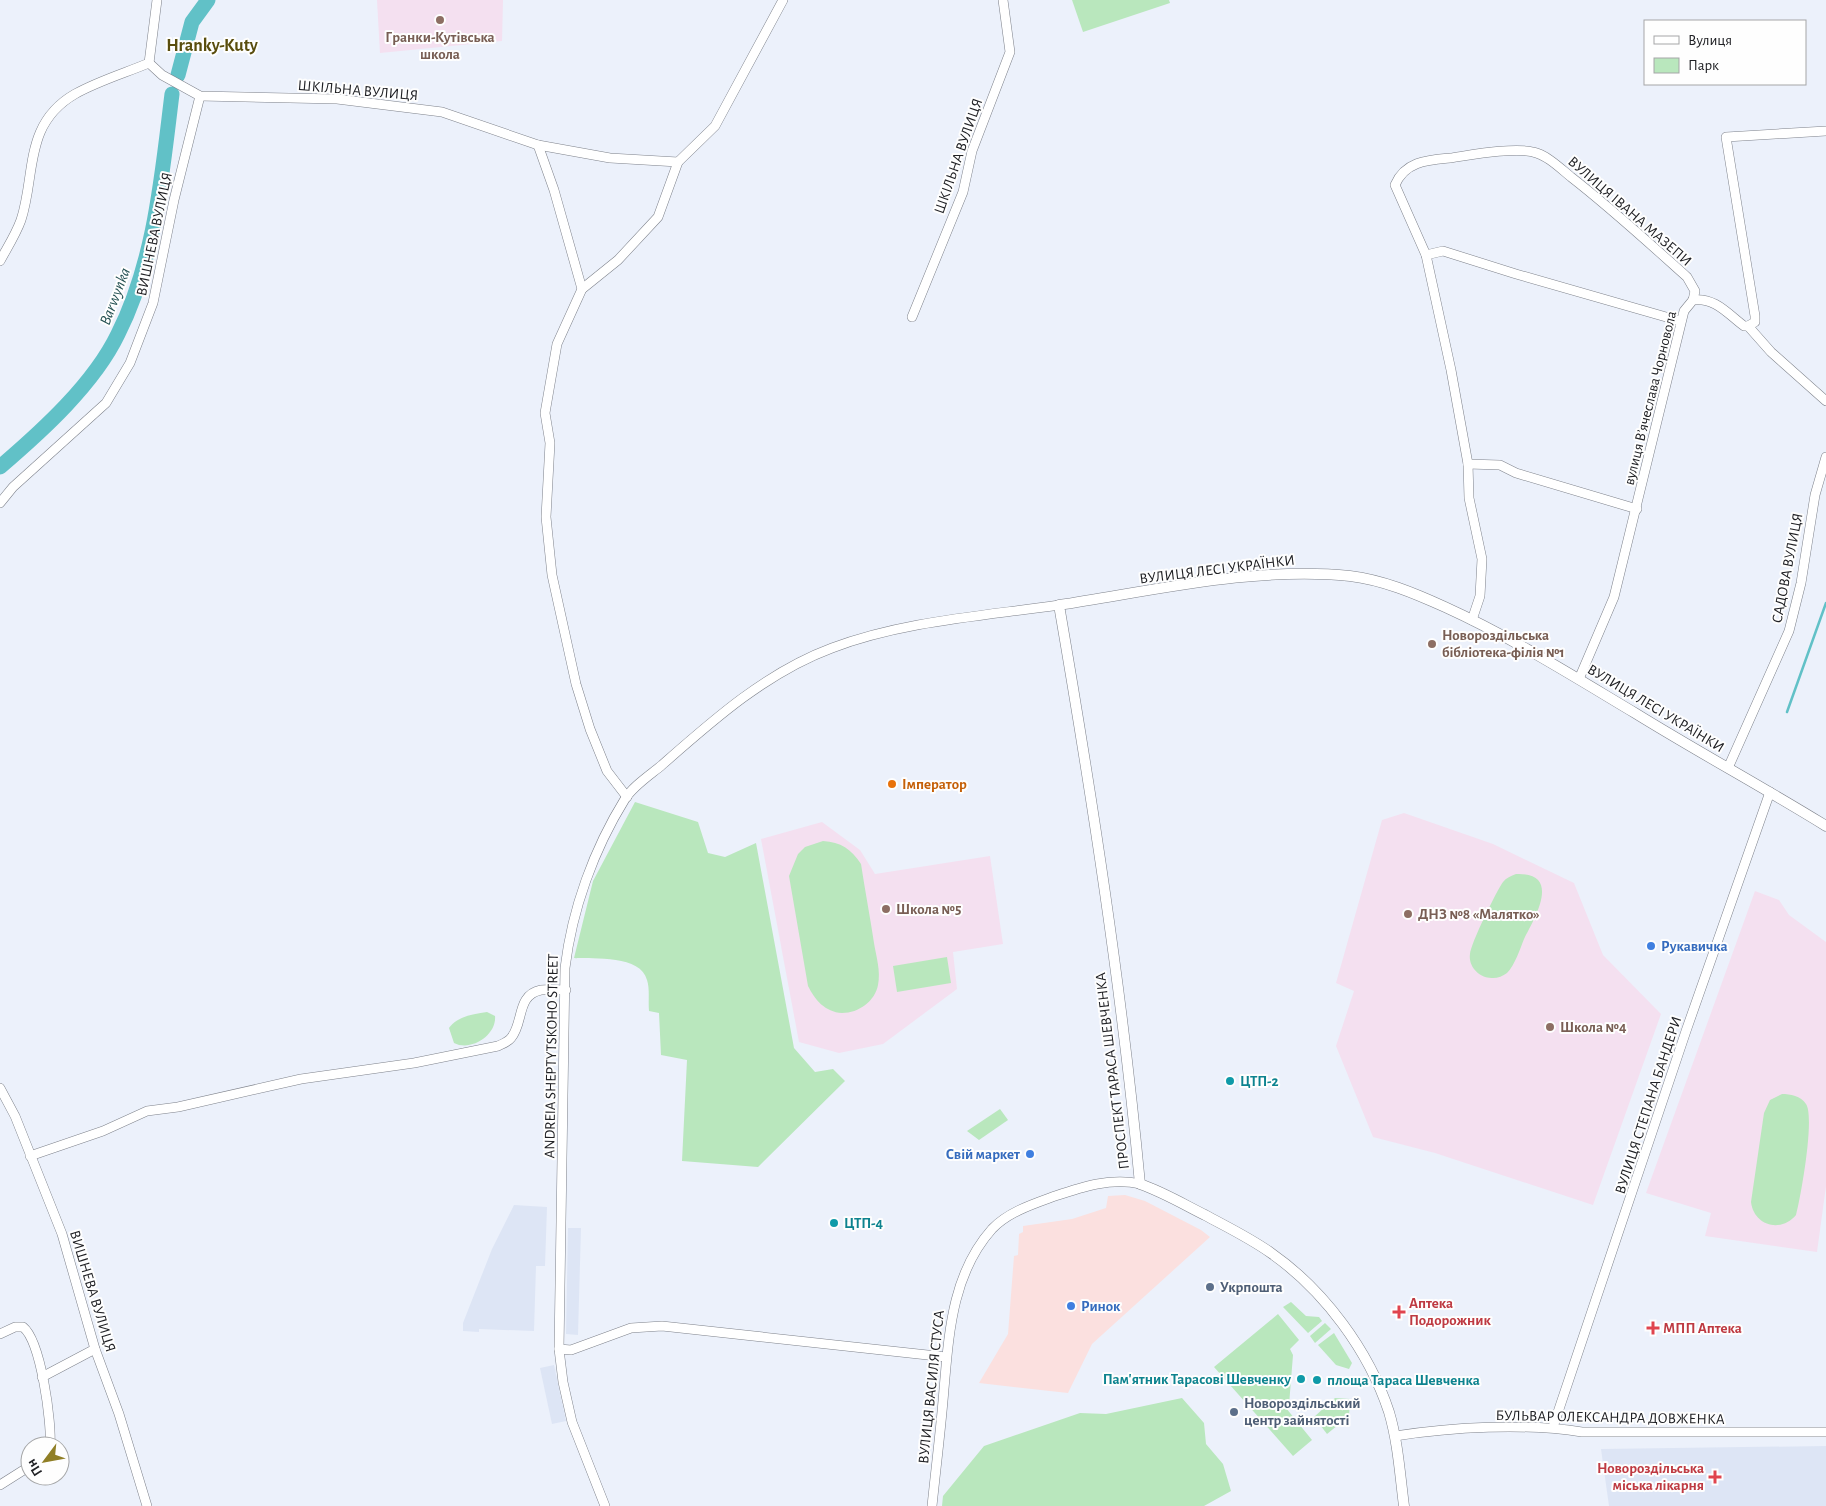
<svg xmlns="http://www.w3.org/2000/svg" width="1826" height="1506" viewBox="0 0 1826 1506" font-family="'Alegreya Sans',sans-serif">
  <rect width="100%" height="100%" fill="#ecf1fb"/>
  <path fill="#fbe0df" d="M1125,1195L1145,1201L1201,1230L1210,1237L1092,1344L1068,1393L979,1383L1008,1334L1014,1256L1018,1255L1019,1234L1023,1232V1226L1072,1219L1106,1208L1108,1196Z"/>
  <g fill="#dde5f5">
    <path d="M514,1205L547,1207L545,1266H536L534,1331L479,1329V1332L463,1331V1323L492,1249Z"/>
    <path d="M568,1228H581L578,1335L566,1334Z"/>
    <path d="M554,1365L566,1421L552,1424L540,1368Z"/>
    <path d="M1826,1446V1506H1609L1601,1449Z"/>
  </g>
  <g fill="#f4e0f0">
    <path d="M377,0H503L502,41L380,53Z"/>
    <path d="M1404,813L1493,844L1574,883L1603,955L1661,1014L1593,1205L1435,1153L1373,1137L1336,1046L1354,991L1336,983L1382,820Z"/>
    <path d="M822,822L860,850L875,874L990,856L1003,944L953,952L957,989L883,1044L839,1053L799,1042L761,839Z"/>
    <path d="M1755,891L1779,900L1789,915L1826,942V1186L1817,1252L1705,1236L1711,1213L1646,1193Z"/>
  </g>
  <g fill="#b9e7bd">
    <path d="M1072,0H1169L1170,3L1083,32Z"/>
    <path d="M635,802L698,822L708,853L725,857L756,843L794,1048L815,1072L833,1069L845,1081L758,1167L682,1161L687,1060L661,1055L659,1013L649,1011C648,1001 650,989 647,980C641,955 594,959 574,958L593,881Z"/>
    <path d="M823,841C841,842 851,849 861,864C865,890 870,917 874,943C876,956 881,971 878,985C875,1001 859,1013 842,1013C825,1012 815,1000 808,986L789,876L798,854L805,847Z"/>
    <path d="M1516,874C1563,872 1534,919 1524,939C1520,949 1515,965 1507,973C1503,976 1498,978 1493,978C1480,979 1468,967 1470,954C1470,945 1497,890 1503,882C1506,878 1511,876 1516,874Z"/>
    <path d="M947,957L951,983L897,992L893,966Z"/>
    <path d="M487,1012L495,1016C497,1035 471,1052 454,1043L449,1028C458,1016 473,1014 487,1012Z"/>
    <path d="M1782,1094C1790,1094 1801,1096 1806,1104C1815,1117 1801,1196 1796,1215C1781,1233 1754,1226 1751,1202L1764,1113L1770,1100Z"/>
    <path d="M1000,1109L1008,1120L979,1140L967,1131Z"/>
    <path d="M1291,1302L1306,1316L1319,1317L1322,1321L1308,1333L1283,1307Z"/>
    <path d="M1278,1314L1299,1340L1290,1349L1293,1355L1289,1405L1286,1408L1312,1440L1293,1456L1214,1367Z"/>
    <path d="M1325,1323L1331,1329L1315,1343L1310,1336Z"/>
    <path d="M1334,1333L1352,1363L1349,1369L1336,1365L1318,1345Z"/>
    <path d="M1182,1398L1204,1423L1206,1444L1223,1464L1231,1491L1204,1506H942L943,1496L984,1446L1080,1413L1106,1414Z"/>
    <path d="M1335,1398L1350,1399L1349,1416L1327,1434L1314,1417Z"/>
  </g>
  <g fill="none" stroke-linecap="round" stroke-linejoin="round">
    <path stroke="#61c1c7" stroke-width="2.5" d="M1787,712L1826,603"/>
    <g stroke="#61c1c7" stroke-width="15">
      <path d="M178,75L192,22L208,0"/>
      <path d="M0,467C42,431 94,384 118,334C155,261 162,174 172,94"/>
    </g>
    <g stroke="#7e828b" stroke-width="10">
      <g id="minor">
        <path d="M149,63L162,75L200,96L337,99L442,112L538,145L610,158L678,162"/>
        <path d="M149,63L157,0"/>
        <path d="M1826,131L1726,137L1755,316V322L1748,326L1771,352L1826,401"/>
        <path d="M538,145L554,190L582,289"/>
        <path d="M1426,255L1443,251L1516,274L1680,321"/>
        <path d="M0,261C7,248 16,234 21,220C36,175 23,124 75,94C98,81 125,73 149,63"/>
        <path d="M912,317L963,192L972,151L1010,52L1003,0"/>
        <path d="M1468,464L1500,465L1516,473L1637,509"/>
        <path d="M0,503L13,487L106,403L130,363L153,303L174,200L200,96"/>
        <path d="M1472,620L1480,596L1482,559L1469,498L1468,464L1451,370L1426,255L1395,185C1405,161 1428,160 1450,158C1471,155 1513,147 1533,152C1547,155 1560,168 1571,177C1611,208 1649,243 1687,277L1695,291L1693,300"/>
        <path d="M1579,679L1614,597L1684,311L1693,300C1715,297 1728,314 1744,326H1748"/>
        <path d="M1728,768L1789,631L1801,583L1815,495L1826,457"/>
        <path d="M627,797L607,771L590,729L576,684L552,575L546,517L550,443L545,413L557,344L582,289L618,260L658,217L678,162L715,126L783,0"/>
        <path d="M0,1088L15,1116L62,1234L95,1349L119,1414L147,1506"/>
        <path d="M30,1156L103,1131L147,1111L178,1107L301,1079L414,1063L498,1046C502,1044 508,1042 511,1038C524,1023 516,995 541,990C549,989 558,990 566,990"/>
        <path d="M0,1334L15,1327H23C41,1341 52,1423 50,1446"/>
        <path d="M559,1349L571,1350L631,1328L662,1326L946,1357"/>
        <path d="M42,1377L95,1349"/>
        <path d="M1553,1427L1686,1031L1770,792"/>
        <path d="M1395,1436C1452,1427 1525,1423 1582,1432H1826"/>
        <path d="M0,1485L30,1466"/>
        <path d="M605,1506L572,1422L563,1382L559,1349L565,968C572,909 594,849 625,799C633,786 650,775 662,765C713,720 767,672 832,648C903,621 984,616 1059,605"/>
        <path d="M932,1506C936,1467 941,1428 944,1389C949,1333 952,1274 992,1229C1008,1212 1033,1204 1055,1196C1082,1187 1112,1177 1140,1184"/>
      </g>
    </g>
    <g stroke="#7e828b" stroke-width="11">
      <path id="tertiary" d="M1404,1506C1400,1475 1398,1442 1389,1412C1369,1351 1324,1290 1271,1253C1250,1238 1227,1227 1205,1215C1183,1204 1163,1192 1140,1184C1122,990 1092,797 1059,605C1152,591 1255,566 1350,576C1383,580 1414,593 1445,607C1511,637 1573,676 1635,713C1698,752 1763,787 1826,826"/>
    </g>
    <use href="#minor" stroke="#fff" stroke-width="9"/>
    <use href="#tertiary" stroke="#fff" stroke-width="10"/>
  </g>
  <g fill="#8d6e63" stroke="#fefefe" stroke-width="2">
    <circle cx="440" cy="20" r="5"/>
    <circle cx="1432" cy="644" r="5"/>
    <circle cx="886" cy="909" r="5"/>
    <circle cx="1408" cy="914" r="5"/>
    <circle cx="1550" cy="1027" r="5"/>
  </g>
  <circle fill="#e8710a" stroke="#fefefe" stroke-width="2" cx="892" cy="784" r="5"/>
  <g fill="#3f7fe0" stroke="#fefefe" stroke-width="2">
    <circle cx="1651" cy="946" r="5"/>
    <circle cx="1030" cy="1154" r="5"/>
    <circle cx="1071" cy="1306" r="5"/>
  </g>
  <g fill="#0f9aa8" stroke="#fefefe" stroke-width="2">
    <circle cx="1230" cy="1081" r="5"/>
    <circle cx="834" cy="1223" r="5"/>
    <circle cx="1301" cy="1379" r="5"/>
    <circle cx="1317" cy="1380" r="5"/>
  </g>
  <g fill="#5c6f8a" stroke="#fefefe" stroke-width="2">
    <circle cx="1210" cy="1287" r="5"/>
    <circle cx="1234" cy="1412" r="5"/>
  </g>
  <g fill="#e0444e" stroke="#fefefe" stroke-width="2">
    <path d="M1396.5 1304.5h5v5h5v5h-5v5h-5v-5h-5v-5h5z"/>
    <path d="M1650.5 1320.5h5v5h5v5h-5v5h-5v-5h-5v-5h5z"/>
    <path d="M1712.5 1469.5h5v5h5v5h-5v5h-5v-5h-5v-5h5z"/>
  </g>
  <g text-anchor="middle" stroke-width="4" stroke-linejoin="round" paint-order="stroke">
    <g font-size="15" font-weight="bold" fill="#785e54" stroke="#fefefe" text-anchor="start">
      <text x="440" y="42" text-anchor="middle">Гранки-Кутівська<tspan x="440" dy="17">школа</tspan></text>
      <text x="1442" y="640">Новороздільська<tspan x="1442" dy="17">бібліотека-філія №1</tspan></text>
      <text x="896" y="914">Школа №5</text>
      <text x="1418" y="919">ДНЗ №8 «Малятко»</text>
      <text x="1560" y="1032">Школа №4</text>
    </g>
    <g font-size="15" fill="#202125" stroke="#fefefe">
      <text transform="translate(358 90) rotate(5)" y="5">ШКІЛЬНА ВУЛИЦЯ</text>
      <text transform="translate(958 156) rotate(-71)" y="5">ШКІЛЬНА ВУЛИЦЯ</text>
      <text transform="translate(1630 211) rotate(41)" y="5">ВУЛИЦЯ ІВАНА МАЗЕПИ</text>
      <text transform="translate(154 234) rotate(-78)" y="5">ВИШНЕВА ВУЛИЦЯ</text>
      <text transform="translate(1650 398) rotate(-76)" y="5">вулиця Вʼячеслава Чорновола</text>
      <text transform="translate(1787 568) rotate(-79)" y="5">САДОВА ВУЛИЦЯ</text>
      <text transform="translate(1217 569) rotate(-7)" y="5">ВУЛИЦЯ ЛЕСІ УКРАЇНКИ</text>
      <text transform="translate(1656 708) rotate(31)" y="5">ВУЛИЦЯ ЛЕСІ УКРАЇНКИ</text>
      <text transform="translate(551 1056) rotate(-89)" y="5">ANDREIA SHEPTYTSKOHO STREET</text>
      <text transform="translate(1112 1071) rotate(-97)" y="5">ПРОСПЕКТ ТАРАСА ШЕВЧЕНКА</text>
      <text transform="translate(1648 1105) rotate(-72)" y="5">ВУЛИЦЯ СТЕПАНА БАНДЕРИ</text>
      <text transform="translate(93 1291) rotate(73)" y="5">ВИШНЕВА ВУЛИЦЯ</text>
      <text transform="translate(931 1387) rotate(-84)" y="5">ВУЛИЦЯ ВАСИЛЯ СТУСА</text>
      <text transform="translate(1610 1417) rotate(1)" y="5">БУЛЬВАР ОЛЕКСАНДРА ДОВЖЕНКА</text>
    </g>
    <g font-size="15" font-weight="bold" fill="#c56008" stroke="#fefefe" text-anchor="start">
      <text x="902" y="789">Імператор</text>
    </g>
    <g font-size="15" font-weight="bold" fill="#366cbe" stroke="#fefefe" text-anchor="start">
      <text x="1661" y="951">Рукавичка</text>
      <text x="1020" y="1159" text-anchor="end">Свiй маркет</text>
      <text x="1081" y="1311">Ринок</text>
    </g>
    <g font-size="15" font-weight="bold" fill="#0d838f" stroke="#fefefe" text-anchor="start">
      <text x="1240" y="1086">ЦТП-2</text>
      <text x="844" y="1228">ЦТП-4</text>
      <text x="1291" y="1384" text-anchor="end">Пам'ятник Тарасові Шевченку</text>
      <text x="1327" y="1385">площа Тараса Шевченка</text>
    </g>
    <g font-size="15" font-weight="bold" fill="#4e5e75" stroke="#fefefe" text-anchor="start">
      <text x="1220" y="1292">Укрпошта</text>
      <text x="1244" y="1408">Новороздільський<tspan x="1244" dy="17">центр зайнятості</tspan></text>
    </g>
    <g font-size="15" font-weight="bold" fill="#be3a42" stroke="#fefefe" text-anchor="start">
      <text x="1409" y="1308">Аптека<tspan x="1409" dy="17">Подорожник</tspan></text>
      <text x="1663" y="1333">МПП Аптека</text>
      <text x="1704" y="1473" text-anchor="end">Новороздільська<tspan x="1704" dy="17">міська лікарня</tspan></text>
    </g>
    <g font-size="16" font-style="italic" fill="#245052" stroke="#fefefe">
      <text transform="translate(114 296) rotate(-69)" y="6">Barwynka</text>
    </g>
    <g font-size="18" font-weight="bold" fill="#594d0d" stroke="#fefefe">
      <text x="212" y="51">Hranky-Kuty</text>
    </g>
  </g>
  <rect x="1644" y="20" width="162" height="65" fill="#fefefe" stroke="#a5a6a7"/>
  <rect x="1654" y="36" width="25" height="8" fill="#ffffff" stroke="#a5a6a7"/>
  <text x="1688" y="45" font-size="15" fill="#202125">Вулиця</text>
  <rect x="1654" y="58" width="25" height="15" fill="#b9e7bd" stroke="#a5a6a7"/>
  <text x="1688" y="70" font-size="15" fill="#202125">Парк</text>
  <g transform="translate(45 1461) rotate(238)"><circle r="24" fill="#fefefe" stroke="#a5a6a7"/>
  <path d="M0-4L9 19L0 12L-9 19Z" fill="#907f26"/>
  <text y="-8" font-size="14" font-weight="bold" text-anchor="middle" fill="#202125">Пн</text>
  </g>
</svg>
